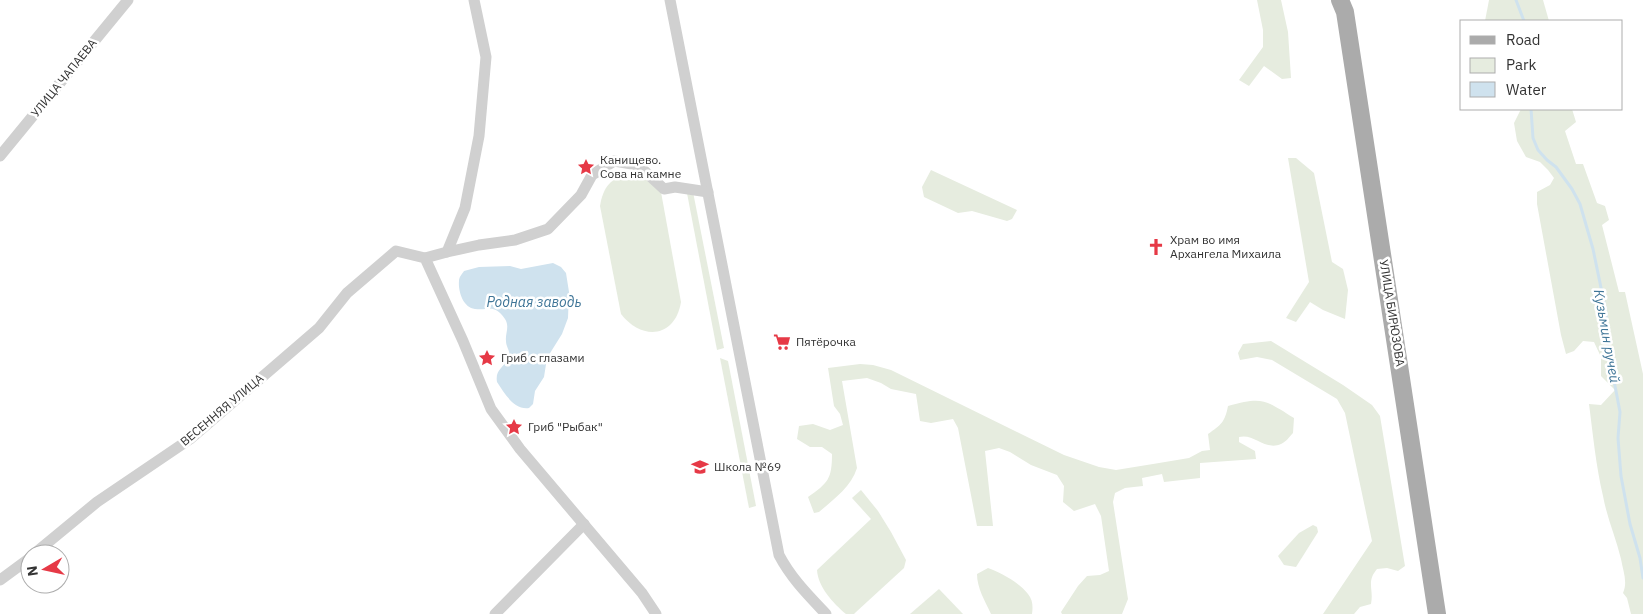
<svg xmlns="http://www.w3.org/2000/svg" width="1643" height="614" viewBox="0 0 1643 614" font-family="'IBM Plex Sans',sans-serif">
  <rect width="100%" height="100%" fill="#fff"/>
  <g fill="#e6ecdf">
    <path d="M1257,0H1281L1288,32L1291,78L1282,79L1264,66L1249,86L1239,80L1263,47V30Z"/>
    <path d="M1489,0H1543L1549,21H1485Z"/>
    <path d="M1521,109H1572L1576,122L1565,131L1576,164H1583L1597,203L1605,206L1609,220L1602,225L1619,292H1625L1643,374V614H1631L1627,598L1623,593C1628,582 1623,571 1621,559C1616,538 1607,518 1603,496C1596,466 1593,435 1589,404L1601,405L1615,390L1601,376V357L1594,342L1583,341L1574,351L1566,354L1561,335L1537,204V192L1550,185L1554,178L1548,170L1540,162L1526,157L1517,141L1514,123Z"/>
    <path d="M1288,158H1296L1314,173L1332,262L1343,269L1348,290L1345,319L1323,310L1310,302L1296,322L1286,318L1309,282Z"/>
    <path d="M931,170L1017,210L1012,219L1007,221L972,211L958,213L924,197L922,187Z"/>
    <path d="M631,174L639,175L648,178L661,192L681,302C675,338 642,341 621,314L600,206C603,187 611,177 631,174Z"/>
    <path d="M692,187L724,348L717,350L686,188Z"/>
    <path d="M1271,341L1343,385L1372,405L1380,416L1405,566L1398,571L1387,568L1377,569C1366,582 1374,589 1371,604L1360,607L1354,614H1323L1372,541L1345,413L1337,399L1272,360L1257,357L1240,360L1238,353L1243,344Z"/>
    <path d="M720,358L728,361L756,506L749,508Z"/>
    <path d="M860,364L873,365L891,370L1064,455L1099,467L1116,470L1153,464L1189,458L1202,451L1210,450L1208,434C1221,425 1225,422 1228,406C1262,397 1264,399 1294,418L1293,433C1290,436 1286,442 1281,444C1265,451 1254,433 1239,437V442L1255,451L1256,459L1200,463V478L1164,482L1162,474L1142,478L1143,486L1125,488L1115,493L1113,502L1128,599L1122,614H1062L1061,612L1078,586L1087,576L1100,575L1109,571L1101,516L1095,504L1074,511L1063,502L1064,486L1057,475L1031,465L1010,452L999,448L985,451L993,526H977L958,428L953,419L931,423L920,421L916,394L891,389L881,383L867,378L842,381L857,468C851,487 834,499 819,512L814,513L808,497C828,483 832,479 832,454L822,447H810L797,439L799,426L813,424L830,430L843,425L840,414L834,406L828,368Z"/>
    <path d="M861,490L878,511L891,532L906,560L904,568L856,612L854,614H846C833,603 818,587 817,570L871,519L852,498Z"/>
    <path d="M1313,525L1317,527L1318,532L1296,567L1284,565L1278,556L1299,533Z"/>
    <path d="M988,568C1000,572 1020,583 1028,594C1033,600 1033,607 1032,614H991C985,601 977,588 977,574Z"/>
    <path d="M939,589L963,614H910Z"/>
  </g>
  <path fill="#cfe2ee" d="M553,263L561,267L566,273L569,292L568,318L562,334L547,358L544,377L535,391L533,404L529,408C514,410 505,394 497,382C495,370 503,368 508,359C512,352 506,348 506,341C505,333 510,327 505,319C494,303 489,311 475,309C463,308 458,291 459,281C459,277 462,274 464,271L479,267L510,266L521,269Z"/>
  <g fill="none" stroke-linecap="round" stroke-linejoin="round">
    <g stroke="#cfe2ee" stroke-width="3">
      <path d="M1516,0L1524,21"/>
      <path d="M1531,109L1533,138L1538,150L1547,160L1556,167L1572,189L1580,204L1593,249L1606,312L1608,349L1620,412L1618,438L1621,476L1630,524L1640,558L1643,578"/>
    </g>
    <g stroke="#d0d0d0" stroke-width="11">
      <path d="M670,0L779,555C791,578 808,595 826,614"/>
      <path d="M0,156L128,0"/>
      <path d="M447,252L479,245L515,240L548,229L581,195L592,175L614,161L638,165L664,189L675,187L708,192"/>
      <path d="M425,258L447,252L465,208L479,136L486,57L474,0"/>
      <path d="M34,554L97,502L190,439L319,328L347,293L396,251L425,258L463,341L491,409L520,449L642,593L656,614"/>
      <path d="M0,580L30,558"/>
      <path d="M495,614L584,524"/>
    </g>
    <path stroke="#ababab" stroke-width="18" d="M1340,0L1345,12L1437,614"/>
  </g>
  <defs>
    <g id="sight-bare" transform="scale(1.35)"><path d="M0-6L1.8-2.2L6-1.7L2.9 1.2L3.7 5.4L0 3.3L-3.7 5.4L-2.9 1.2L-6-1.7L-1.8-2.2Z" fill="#e63946" stroke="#fff" stroke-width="2.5" paint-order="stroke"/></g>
    <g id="church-bare" transform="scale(1.35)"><path d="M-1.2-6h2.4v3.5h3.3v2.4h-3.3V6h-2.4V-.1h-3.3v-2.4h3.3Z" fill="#e63946" stroke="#fff" stroke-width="2.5" paint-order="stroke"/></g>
    <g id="supermarket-bare" transform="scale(1.35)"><path d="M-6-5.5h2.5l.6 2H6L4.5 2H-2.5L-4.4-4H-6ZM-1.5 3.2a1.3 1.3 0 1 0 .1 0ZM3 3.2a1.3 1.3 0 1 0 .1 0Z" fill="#e63946" stroke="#fff" stroke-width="2.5" paint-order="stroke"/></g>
    <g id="school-bare" transform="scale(1.35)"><path d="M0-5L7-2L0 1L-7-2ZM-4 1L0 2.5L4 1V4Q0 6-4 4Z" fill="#e63946" stroke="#fff" stroke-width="2.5" paint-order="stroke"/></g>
  </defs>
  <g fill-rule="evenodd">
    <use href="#sight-bare" x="586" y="167"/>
    <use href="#church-bare" x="1156" y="247"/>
    <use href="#supermarket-bare" x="782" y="342"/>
    <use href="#sight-bare" x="487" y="358"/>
    <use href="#sight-bare" x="514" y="427"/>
    <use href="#school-bare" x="700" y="467"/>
  </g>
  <g text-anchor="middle" stroke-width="5" stroke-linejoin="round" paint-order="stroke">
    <g font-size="12" fill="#333" stroke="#fff">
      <text transform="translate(64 78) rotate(-51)" y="4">УЛИЦА ЧАПАЕВА</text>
      <text transform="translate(1392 313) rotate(81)" y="4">УЛИЦА БИРЮЗОВА</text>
      <text transform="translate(222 410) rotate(-40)" y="4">ВЕСЕННЯЯ УЛИЦА</text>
    </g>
    <g font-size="12" fill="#333" stroke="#fff" text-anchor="start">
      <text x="600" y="164">Канищево.<tspan x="600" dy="14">Сова на камне</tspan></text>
      <text x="1170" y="244">Храм во имя<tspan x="1170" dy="14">Архангела Михаила</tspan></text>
      <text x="796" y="346">Пятёрочка</text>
      <text x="501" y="362">Гриб с глазами</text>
      <text x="528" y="431">Гриб "Рыбак"</text>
      <text x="714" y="471">Школа №69</text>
    </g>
    <g font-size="14" font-style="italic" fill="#3f7597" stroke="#fff">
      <text x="534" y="307">Родная заводь</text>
      <text transform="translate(1607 336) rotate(80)" y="5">Кузьмин ручей</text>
    </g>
  </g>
  <rect x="1460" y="20" width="162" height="90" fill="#ffffff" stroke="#adadad"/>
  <rect x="1470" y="36" width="25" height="8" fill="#ababab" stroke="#adadad"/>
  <text x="1506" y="45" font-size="15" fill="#333333">Road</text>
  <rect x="1470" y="58" width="25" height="15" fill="#e6ecdf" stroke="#adadad"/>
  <text x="1506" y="70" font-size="15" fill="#333333">Park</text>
  <rect x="1470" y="82" width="25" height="15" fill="#cfe2ee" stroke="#adadad"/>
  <text x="1506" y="95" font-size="15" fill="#333333">Water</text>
  <g transform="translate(45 569) rotate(261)"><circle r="24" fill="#ffffff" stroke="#adadad"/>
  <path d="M0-4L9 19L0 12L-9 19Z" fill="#e63946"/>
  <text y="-8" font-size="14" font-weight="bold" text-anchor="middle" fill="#333333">N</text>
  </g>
</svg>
